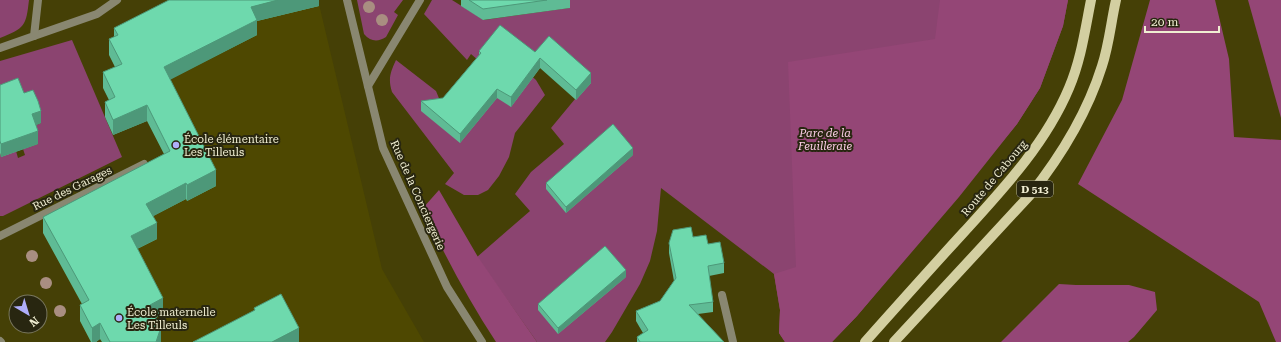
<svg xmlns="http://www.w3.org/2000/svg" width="1281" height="342" viewBox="0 0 1281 342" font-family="'Roboto Serif',serif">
  <rect width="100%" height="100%" fill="#454006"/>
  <path fill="#4e4801" d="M318,0L382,269L424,342H102L100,339L91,342L80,321L88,316L43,233L170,167L157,140L149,53Z"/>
  <g fill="#8b4470">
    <path d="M0,0H29C26,26 25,28 0,38Z"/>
    <path d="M357,0H403L394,12L398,15L386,37C378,42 371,42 364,34Z"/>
    <path d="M432,0H452L484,20L569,8V0H1068L1063,26L1040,88L1017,124L857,316L832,342H785L779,333L780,310L774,274L661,188L657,231L650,261L640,284L612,332L605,342H537L477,257L530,211L515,194L531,172L564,144L551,128L575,99L576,100L549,46L527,72L536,80L545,95L515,133L509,157L499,176L488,190L478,195H464L445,184L454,173L392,92C388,79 390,73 396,60L436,91L443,108L479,61L471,54L467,60L424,14Z"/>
    <path d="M72,40L122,157L3,216H0V153L1,156L16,151L18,158L25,155L23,149L38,144L32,127L41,123L0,89V61Z"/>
  </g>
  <g fill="#944676">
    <path d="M940,0H1068L1063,26L1040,88L1017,124L959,197L857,316L832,342H785L779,333L780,310L774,274L796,267L788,62L935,39Z"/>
    <path d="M1150,0H1215L1229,59L1234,137L1281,140V342H1276L1259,302L1078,184L1122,100Z"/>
    <path d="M1248,0H1281V118Z"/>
    <path d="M439,190L478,257L537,342H496C468,299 444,255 423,208Z"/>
    <path d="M1059,284L1076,285H1129L1155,292L1157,310L1134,337L1128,342H1001Z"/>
  </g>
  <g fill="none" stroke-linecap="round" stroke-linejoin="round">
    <path stroke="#898771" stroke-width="8" d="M0,236L144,164"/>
    <g stroke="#898771" stroke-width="8">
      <path d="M347,0L383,148L447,287L482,342"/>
      <path d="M34,36L97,14L117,0"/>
      <path d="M0,48L34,36L38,0"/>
      <path d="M368,86L420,0"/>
      <path d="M722,295L733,342"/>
    </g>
    <path stroke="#898771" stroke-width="8" d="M0,341L1,342"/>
    <g stroke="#d3cfa1" stroke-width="10">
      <path d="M865,342C898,305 931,268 964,232C1004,188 1046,143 1069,88C1081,60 1085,30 1091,0"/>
      <path d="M894,342L1030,195C1061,156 1087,114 1102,66C1109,45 1111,22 1116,0"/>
    </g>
  </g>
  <g fill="#a98e81">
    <circle cx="369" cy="7" r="6"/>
    <circle cx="382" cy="20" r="6"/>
    <circle cx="32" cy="256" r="6"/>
    <circle cx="46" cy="283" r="6"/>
    <circle cx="60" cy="311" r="6"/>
  </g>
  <g fill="#5fbb95">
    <path d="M319,0V6L257,21V35L170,79L216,186L187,201L186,199L153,216L157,239L137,249L163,314L156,317L161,342H102L100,339L96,342H91L80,321V305L82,304L43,233V217L164,154L147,121L113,135L105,117V102L109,100L103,88V72L115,67L109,55V39L114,37V28Z"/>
    <path d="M461,0H570V8L483,20L461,6Z"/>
    <path d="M479,51L535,52L591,83L576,100L540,68L511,107L497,98L460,143L421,111V101L443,98L479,55Z"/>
    <path d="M0,85L24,93L41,123L36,125L38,144L1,157L0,153Z"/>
    <path d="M633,155L566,213L546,189V183Z"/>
    <path d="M693,237L708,244L724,263V273L709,276L713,302V312L698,314L724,342H637V337L643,333L636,321V311L660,301L674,281L669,253V243Z"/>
    <path d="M626,277L558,334L538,310V304Z"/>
  </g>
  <g fill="#4d9879">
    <path d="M278,0H319V6L257,21V35L164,83V67L251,7Z"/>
    <path d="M540,58V68L511,107V97Z"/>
    <path d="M591,73V83L576,100V90Z"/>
    <path d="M497,89V98L460,143V134Z"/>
    <path d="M147,105V121L113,135V120Z"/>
    <path d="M41,111V123L32,127V114Z"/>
    <path d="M38,131V144L1,157V144Z"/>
    <path d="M633,148V155L566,213V207Z"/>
    <path d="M216,170V186L187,201V185Z"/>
    <path d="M186,183V199L146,220V204Z"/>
    <path d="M157,223V239L131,252V236Z"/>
    <path d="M626,270V277L558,334V328Z"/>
    <path d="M163,298V314L150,320V305Z"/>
    <path d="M100,323V339L96,342H92V328Z"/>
    <path d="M161,327V342H156Z"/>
    <path d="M299,328V342H272Z"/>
  </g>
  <g fill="#6ed9ad" stroke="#4d9879">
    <path d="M169,0H278L251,7L257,20L164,67L216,170L187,185L186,183L146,204L157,223L131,236L163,298L150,305L161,327L156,342H110L100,323L92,328L80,305L89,300L43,217L170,151L147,105L113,120L105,102L115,97L103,72L122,64L109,39L118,35L114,28Z"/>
    <path d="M469,0H547L483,9Z"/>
    <path d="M500,25L535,52L549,36L591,73L576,90L540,58L511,97L497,89L460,134L421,101L443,98L481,53L479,51Z"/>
    <path d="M18,78L24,93L33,90L38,101L41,111L32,114L38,131L1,144L0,141V85Z"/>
    <path d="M613,124L633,148L566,207L546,183Z"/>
    <path d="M691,227L693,237L706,235L708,244L720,242L724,263L708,266L713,302L689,305L724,342H640L637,337L648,330L636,311L660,301L676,278L669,243L673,230Z"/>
    <path d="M605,246L626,270L558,328L538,304Z"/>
    <path d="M281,294L299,328L272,342H193L255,310L254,308Z"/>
  </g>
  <g fill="#afaefa" stroke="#282610" stroke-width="1.5">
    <circle cx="176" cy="145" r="4"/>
    <circle cx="119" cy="318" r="4"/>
  </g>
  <g text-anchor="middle" stroke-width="4" stroke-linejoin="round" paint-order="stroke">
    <rect fill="#282610" stroke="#b4b298" stroke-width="1" x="1017" y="181" width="36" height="16" rx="3"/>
    <g font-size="10" font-weight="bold" fill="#f0eed2">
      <text x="1035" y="193">D 513</text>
    </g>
    <g font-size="11" font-style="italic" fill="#fbcde6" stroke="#282610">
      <text x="825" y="137">Parc de la<tspan x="825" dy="13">Feuilleraie</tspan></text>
    </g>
    <g font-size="11" fill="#f0eed2" stroke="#282610" text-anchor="start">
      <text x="184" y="143">École élémentaire<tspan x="184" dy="13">Les Tilleuls</tspan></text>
      <text x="127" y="316">École maternelle<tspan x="127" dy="13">Les Tilleuls</tspan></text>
    </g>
    <g font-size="11" fill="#f0eed2" stroke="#282610">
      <text transform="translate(994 178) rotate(-50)" y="4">Route de Cabourg</text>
      <text transform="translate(72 188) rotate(-26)" y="4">Rue des Garages</text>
      <text transform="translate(418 195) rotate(66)" y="4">Rue de la Conciergerie</text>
    </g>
  </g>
  <g transform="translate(28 314) rotate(142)"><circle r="19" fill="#282610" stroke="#78765e"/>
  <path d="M0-3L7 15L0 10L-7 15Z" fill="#afaefa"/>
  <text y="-6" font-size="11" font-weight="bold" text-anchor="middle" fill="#f0eed2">N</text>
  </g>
  <path d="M1145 26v6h74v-6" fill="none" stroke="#f0eed2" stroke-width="2"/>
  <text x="1151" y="26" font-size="12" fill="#f0eed2" stroke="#282610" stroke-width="3" paint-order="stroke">20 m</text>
</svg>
